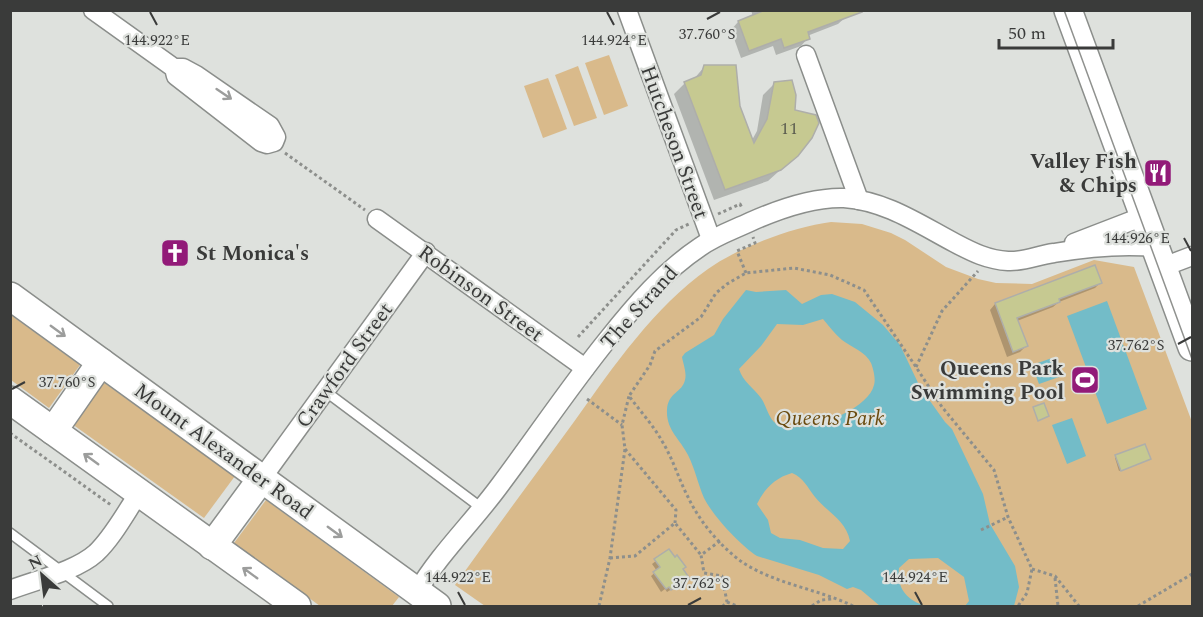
<svg xmlns="http://www.w3.org/2000/svg" width="1203" height="617" viewBox="0 0 1203 617" font-family="Spectral,serif">
  <rect width="100%" height="100%" fill="#dee1dd"/>
  <g fill="#d9ba8b">
    <path d="M609,55L628,106L604,115L585,63Z"/>
    <path d="M578,66L597,118L574,126L555,75Z"/>
    <path d="M548,78L567,129L543,138L524,86Z"/>
    <path d="M831,222L862,224L891,233L905,240L946,267L978,279L996,283L1032,284L1094,260L1134,267L1192,422V606H485L455,585C495,529 536,474 576,419C613,367 655,306 708,269C739,247 793,227 831,222Z"/>
    <path d="M11,315L80,365L49,408L11,380Z"/>
    <path d="M103,382L235,476L204,518L72,424Z"/>
    <path d="M266,500L399,597L392,606H320L234,543Z"/>
  </g>
  <g fill="#73bcc8" fill-rule="evenodd">
    <path d="M746,290L756,292L786,290L802,304L821,295L832,294L855,302L883,325L900,345L920,387L945,422L952,429L983,494L990,524L1015,566L1019,587L1014,606H965L969,601L964,577L938,558L909,559L899,568C897,589 906,599 925,606H880L861,590L853,587L847,589L819,575L757,556C740,545 713,516 704,498C698,484 695,469 688,455C680,439 666,430 667,410C668,392 682,393 685,380C687,373 683,363 682,357L685,353L714,335L723,319ZM823,319C829,326 835,334 842,340C851,347 866,352 871,363C873,368 876,379 874,385C868,412 795,439 774,422C768,416 766,405 761,398C753,387 743,382 739,369L761,346L777,324L803,325ZM792,473C804,478 807,487 815,497C827,512 846,520 850,541L843,549L823,548L800,540L780,538L771,533L768,520L757,504C765,488 775,478 792,473Z"/>
    <path d="M1107,301L1147,409L1107,424L1067,316Z"/>
    <path d="M1052,358L1059,377L1039,384L1032,365Z"/>
    <path d="M1072,418L1086,456L1067,464L1052,425Z"/>
  </g>
  <g fill="#0003">
    <path d="M751,10H844L846,17L838,24L807,36L808,38L801,46L776,55L773,46L741,58L731,30L738,22L753,17Z"/>
    <path d="M705,66L739,106L752,140L757,131L763,95L774,84L793,111L797,155L768,181L714,200L674,94L685,83L693,80Z"/>
    <path d="M1100,283L1095,288L1059,302L1053,307L1017,321L1026,346L1020,352L1007,357L990,310L995,304Z"/>
    <path d="M1116,457L1149,459L1119,471L1115,458Z"/>
    <path d="M669,551L688,579L667,592L665,589L661,592L651,576L657,571L652,564Z"/>
  </g>
  <g fill="#c6c991" stroke="#aeaeaa" stroke-width="1.5">
    <path d="M765,10H861L862,12L808,32L810,39L784,48L781,39L749,51L738,21Z"/>
    <path d="M704,65H736L740,106L754,143L767,119L774,82L792,80L796,95L795,110L816,115L819,123L812,138L798,156L781,170L725,190L684,82L701,75Z"/>
    <path d="M1095,265L1102,283L1059,299L1060,302L1017,318L1028,346L1013,352L995,303Z"/>
    <path d="M1044,403L1049,416L1038,421L1033,407Z"/>
    <path d="M1145,444L1151,459L1121,471L1115,455Z"/>
    <path d="M669,549L675,557L677,555L686,567L683,569L690,579L671,590L669,587L666,589L653,572L660,567L654,559Z"/>
  </g>
  <g fill="none" stroke-linecap="round" stroke-linejoin="round">
    <g stroke="#8b8e8b" stroke-width="12">
      <g id="lane">
        <path d="M325,391L483,509"/>
        <path d="M10,533L108,606"/>
      </g>
    </g>
    <g stroke="#8b8e8b" stroke-width="21">
      <g id="street">
        <path d="M93,10L174,68H183L196,75L270,126L276,137L274,142L267,144L261,142L176,76L174,68"/>
        <path d="M627,10L711,239"/>
        <path d="M806,55L859,200"/>
        <path d="M377,219L585,368"/>
        <path d="M1074,243L1144,216"/>
        <path d="M1163,267L1192,256"/>
        <path d="M262,478L426,252"/>
        <path d="M10,590C36,580 76,571 96,553C113,537 126,512 139,493"/>
        <path d="M417,592C440,553 473,522 500,485C536,437 570,386 608,339C635,305 664,271 700,247C715,236 733,230 750,222C779,209 812,197 844,198C886,201 919,224 955,243C972,252 988,260 1008,261C1024,262 1038,255 1054,253C1088,247 1121,244 1156,247"/>
      </g>
    </g>
    <g stroke="#8b8e8b" stroke-width="30">
      <g id="primary">
        <path d="M1068,10L1192,347"/>
        <path d="M10,296L437,606"/>
        <path d="M10,400L297,606"/>
        <path d="M53,431L101,362"/>
        <path d="M212,546L262,478"/>
      </g>
    </g>
    <g stroke="#8d8f8c" stroke-width="3" stroke-dasharray="3 3" stroke-linecap="butt">
      <path d="M285,153L365,210"/>
      <path d="M718,214L740,204L742,208"/>
      <path d="M746,273L737,251L755,243L753,237"/>
      <path d="M578,337L676,230L689,224"/>
      <path d="M916,367L942,311L978,271"/>
      <path d="M587,399L622,425"/>
      <path d="M10,433L111,505"/>
      <path d="M625,449L676,510L675,523"/>
      <path d="M981,530L1008,517"/>
      <path d="M720,541L701,555L704,573L722,576L727,602L723,606"/>
      <path d="M610,558L635,556L675,523L701,555"/>
      <path d="M1032,569L1055,576L1079,606"/>
      <path d="M1055,578L1058,606"/>
      <path d="M727,602L737,606"/>
      <path d="M599,606L610,558L625,449L622,425L629,396"/>
      <path d="M812,606L821,600L832,599"/>
      <path d="M853,606C818,589 775,584 742,562C721,547 700,522 689,499C679,480 673,459 662,441C653,425 640,411 629,396L650,365L655,351L701,317L716,293L727,284L746,273L794,268L830,275L864,290L916,367L942,407L994,470L1008,517L1032,569L1027,593L1018,606"/>
      <path d="M1138,606L1192,574"/>
    </g>
    <use href="#lane" stroke="#fff" stroke-width="9"/>
    <use href="#street" stroke="#fff" stroke-width="18"/>
    <use href="#primary" stroke="#fff" stroke-width="27"/>
    <path stroke="#90928f" stroke-width="1.5" d="M1064,10L1192,359"/>
  </g>
  <defs><path id="oneway-shaft" d="M-6 0H5M1.5-3L5.5 0L1.5 3" fill="none" stroke-width="1.6" stroke-linecap="round" stroke-linejoin="round" transform="scale(1.5)"/></defs>
  <g stroke="#9c9d9c">
    <use href="#oneway-shaft" transform="translate(224 94) rotate(34)"/>
    <use href="#oneway-shaft" transform="translate(58 331) rotate(36)"/>
    <use href="#oneway-shaft" transform="translate(91 459) rotate(-144)"/>
    <use href="#oneway-shaft" transform="translate(335 532) rotate(36)"/>
    <use href="#oneway-shaft" transform="translate(250 573) rotate(-144)"/>
  </g>
  <path fill="none" stroke="#3a3b3a" stroke-width="2" d="M150,12L157,25M607,12L614,25M707,19L720,12M1184,238L1191,251M1178,344L1191,337M12,389L25,382M458,592L465,605M915,592L922,605M688,605L701,598"/>
  <defs>
    <g id="restaurant-square" transform="scale(1.5)"><rect x="-9" y="-9" width="18" height="18" rx="4" fill="#921a78" stroke="#dee1dd"/><path d="M-5-6h1v4h1v-4h1v4h1v-4h1v5L-1.5 .5V6h-2V.5L-5-1ZM5-6V6H3V1.5H1.5Q1.5-4 5-6Z" fill="#fff"/></g>
    <g id="church-square" transform="scale(1.5)"><rect x="-9" y="-9" width="18" height="18" rx="4" fill="#921a78" stroke="#dee1dd"/><path d="M-1.2-6h2.4v3.5h3.3v2.4h-3.3V6h-2.4V-.1h-3.3v-2.4h3.3Z" fill="#fff"/></g>
    <g id="stadium-square" transform="scale(1.5)"><rect x="-9" y="-9" width="18" height="18" rx="4" fill="#921a78" stroke="#dee1dd"/><path d="M0-5a6.5 5 0 1 0 0 10a6.5 5 0 1 0 0-10ZM-3.5-1.8h7v3.6h-7Z" fill="#fff"/></g>
  </defs>
  <g fill-rule="evenodd">
    <use href="#restaurant-square" x="1158" y="173"/>
    <use href="#church-square" x="175" y="253"/>
    <use href="#stadium-square" x="1085" y="380"/>
  </g>
  <g text-anchor="middle" stroke-width="4.5" stroke-linejoin="round" paint-order="stroke">
    <g font-size="18" fill="#5d5e50">
      <text x="789" y="134">11</text>
    </g>
    <g font-size="21" fill="#3a3b3a" stroke="#dee1dd">
      <text transform="translate(675 142) rotate(70)" y="7">Hutcheson Street</text>
      <text transform="translate(481 293) rotate(36)" y="7">Robinson Street</text>
      <text transform="translate(639 307) rotate(-48)" y="7">The Strand</text>
      <text transform="translate(344 365) rotate(-54)" y="7">Crawford Street</text>
      <text transform="translate(224 451) rotate(36)" y="7">Mount Alexander Road</text>
    </g>
    <g font-size="21" font-weight="bold" fill="#3a3b3a" stroke="#dee1dd" text-anchor="end">
      <text x="1137" y="168">Valley Fish<tspan x="1137" dy="24">&amp; Chips</tspan></text>
      <text x="196" y="260" text-anchor="start">St Monica's</text>
      <text x="1064" y="375">Queens Park<tspan x="1064" dy="24">Swimming Pool</tspan></text>
    </g>
    <g font-size="21" font-style="italic" fill="#6a4a0e" stroke="#dee1dd">
      <text x="830" y="425">Queens Park</text>
    </g>
  </g>
  <g font-size="15" text-anchor="middle" fill="#3a3b3a" stroke="#dee1dd" stroke-width="4.5" stroke-linejoin="round" paint-order="stroke">
    <text x="707" y="39">37.760°S</text>
    <text x="157" y="45">144.922°E</text>
    <text x="614" y="45">144.924°E</text>
    <text x="1137" y="243">144.926°E</text>
    <text x="1136" y="350">37.762°S</text>
    <text x="67" y="387">37.760°S</text>
    <text x="458" y="582">144.922°E</text>
    <text x="915" y="582">144.924°E</text>
    <text x="701" y="588">37.762°S</text>
  </g>
  <rect width="1203" height="617" fill="none" stroke="#3a3b3a" stroke-width="24"/>
  <g transform="translate(42 575) rotate(332)" stroke="#dee1dd" stroke-width="4.5" paint-order="stroke">
  <path d="M0-4.5L10 22L0 15L-10 22Z" fill="#3a3b3a"/>
  <text y="-9" font-size="16" font-weight="bold" text-anchor="middle" fill="#3a3b3a">N</text>
  </g>
  <path d="M999 39v9h114v-9" fill="none" stroke="#3a3b3a" stroke-width="3"/>
  <text x="1008" y="39" font-size="18" fill="#3a3b3a" stroke="#dee1dd" stroke-width="4.5" paint-order="stroke">50 m</text>
</svg>
